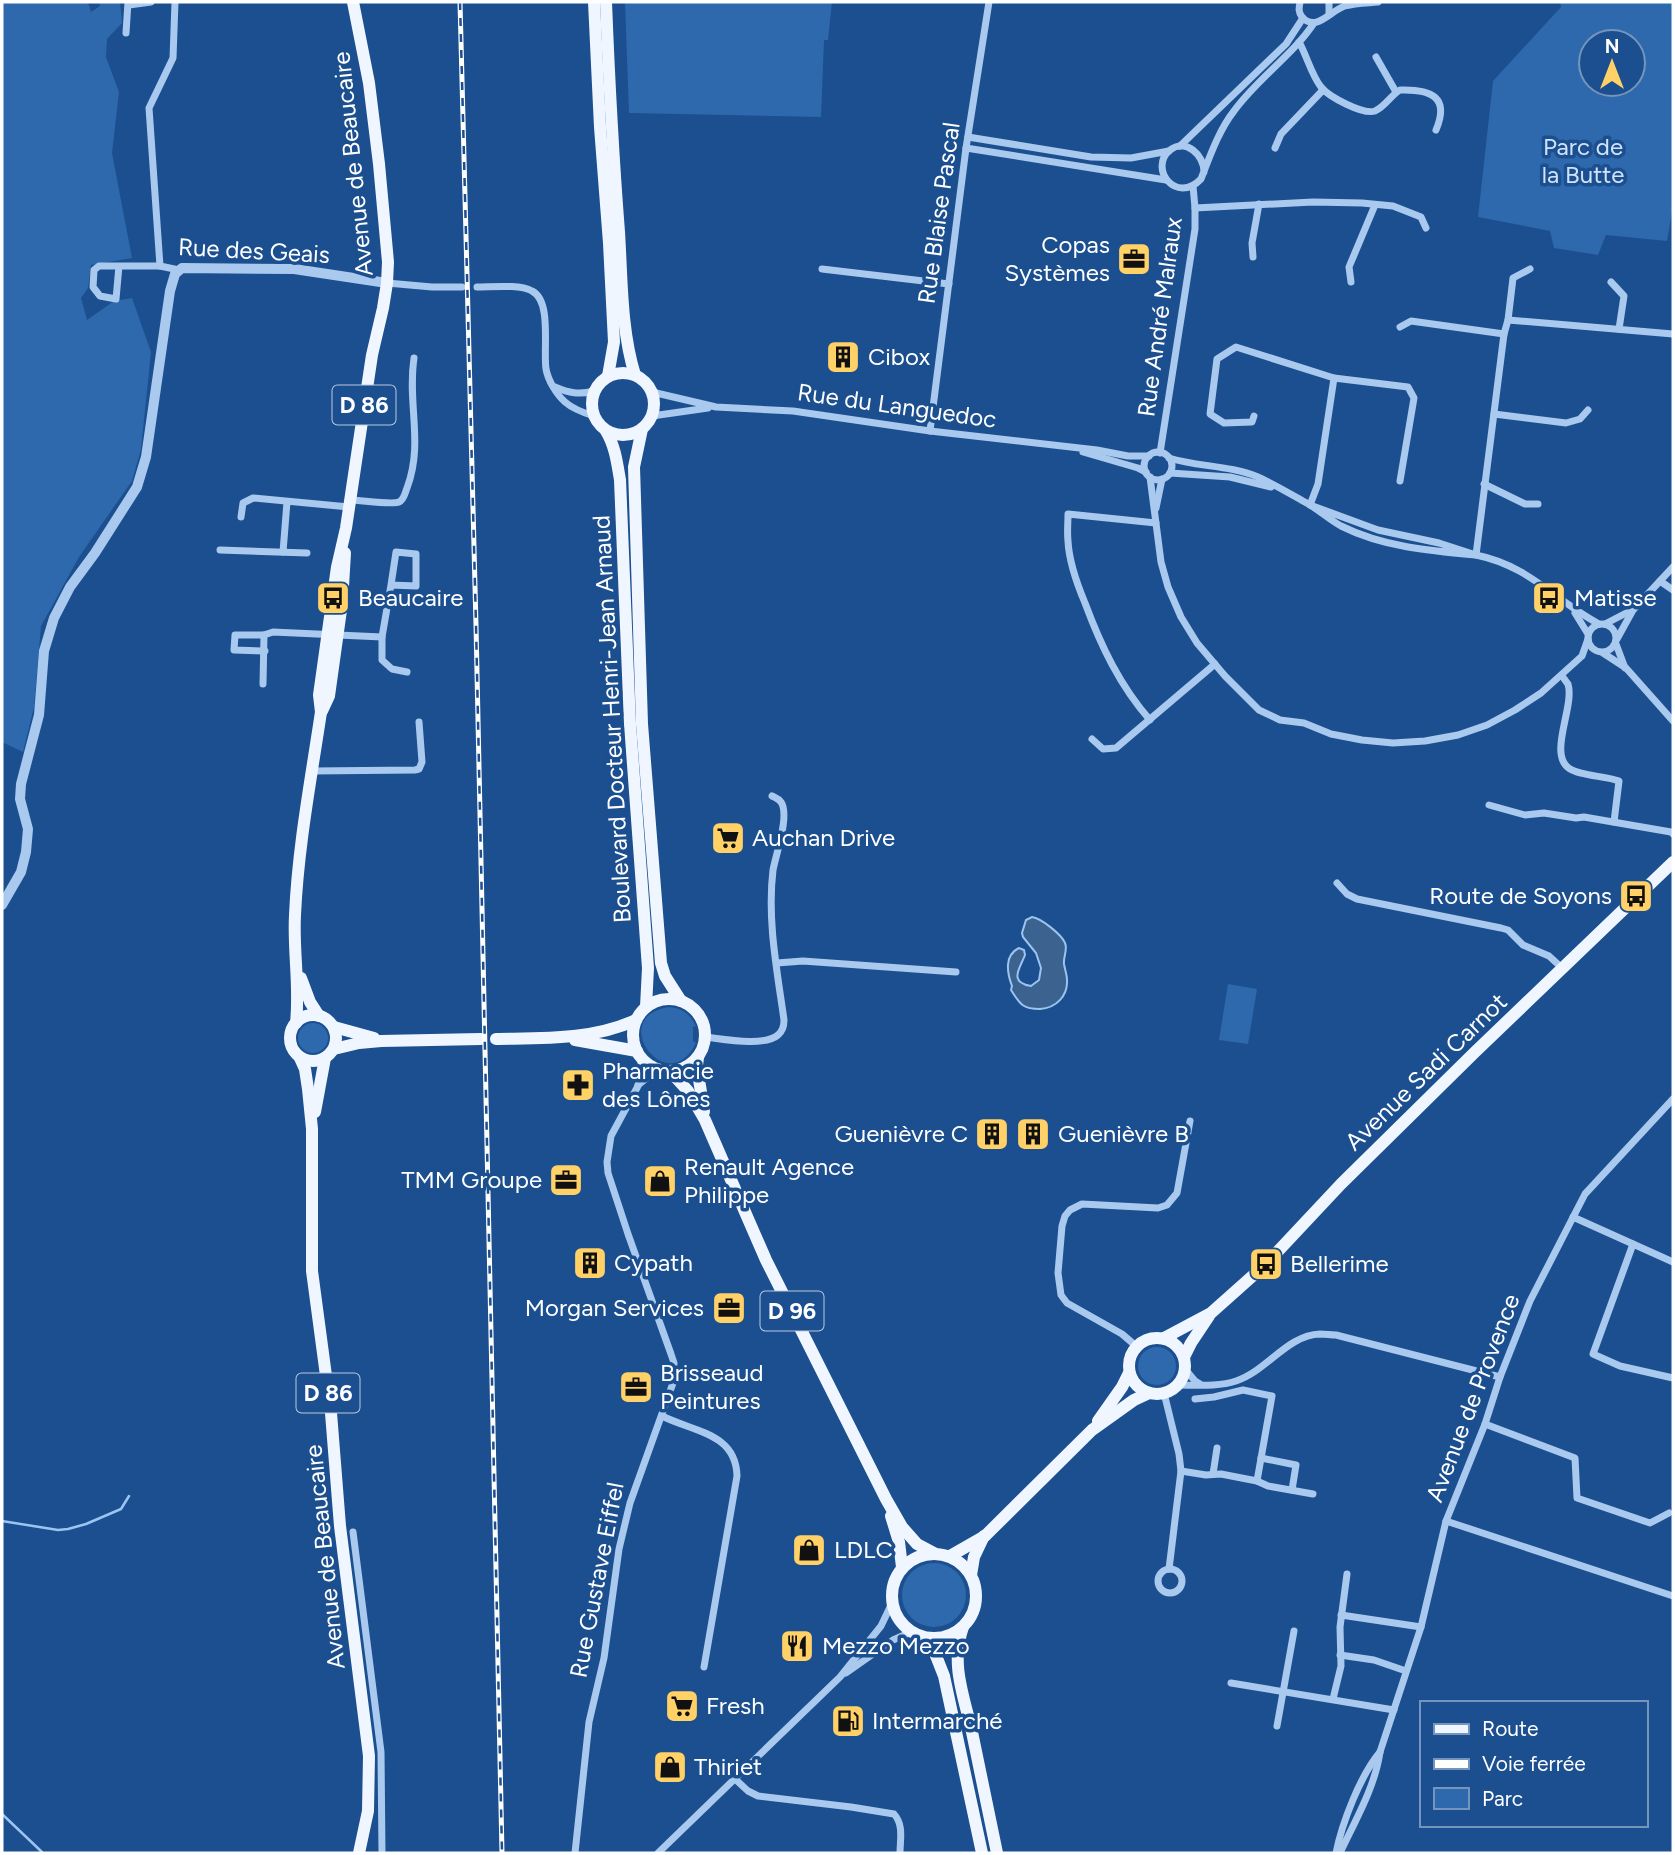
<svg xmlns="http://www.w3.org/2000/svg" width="1675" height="1855" viewBox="0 0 1675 1855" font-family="Figtree,sans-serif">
  <rect width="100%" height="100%" fill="#1b4f8f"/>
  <g fill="#2e69ad" fill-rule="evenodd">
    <path d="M2,2H88L91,12L100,6L99,2H120L122,23L107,39L106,57L119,92L112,153L132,258L91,265L88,288L81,298L87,320L114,301L132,298L151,352L141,449L132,481L79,557L41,626L34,707L23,752L2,742Z"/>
    <path d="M625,2H832L828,40H824L821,117L629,113Z"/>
    <path d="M1560,2H1673V206L1667,241L1606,235L1598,255L1554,248L1550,231L1478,217L1493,81L1561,7ZM1633,42V84H1591V42Z"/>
    <path d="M1228,984L1257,989L1248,1044L1219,1040Z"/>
    <path d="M669,1007C682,1008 690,1014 696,1026L693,1027V1041L696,1043C668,1101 605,1017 669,1007Z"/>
    <circle cx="313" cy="1038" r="15"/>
    <circle cx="1157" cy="1366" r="19"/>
    <circle cx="934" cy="1595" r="32"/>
  </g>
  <path fill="#3c6290" stroke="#9cc4f0" stroke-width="2" d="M1032,917C1041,918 1062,935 1065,943C1068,950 1063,957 1064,964C1065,970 1067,975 1067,980C1068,996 1056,1008 1040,1009C1022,1009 1020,1004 1011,990L1012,986C1007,973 1004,955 1019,948L1024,950L1025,955C1020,968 1008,982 1031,986L1039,980L1041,968L1036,953L1023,937L1022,933L1026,920Z"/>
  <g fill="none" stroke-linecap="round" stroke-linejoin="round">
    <g stroke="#9cc4f0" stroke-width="2.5">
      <path d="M2,1521L58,1530L68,1529L86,1524L121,1509L129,1496"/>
      <path d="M2,1814L43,1853"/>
    </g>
    <g stroke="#a9c9ee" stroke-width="7">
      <path d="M1300,2C1299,8 1298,12 1302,17C1316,33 1331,10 1345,6C1356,3 1368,3 1378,2"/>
      <path d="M129,5L151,2"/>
      <path d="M1329,14V2"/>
      <path d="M126,33L128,2"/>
      <path d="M1299,42C1307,56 1311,74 1321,87C1329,97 1363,115 1375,111C1385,107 1391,95 1400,90C1431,89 1450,97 1436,130"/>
      <path d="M1376,57L1396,92"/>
      <path d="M968,137L1091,157L1131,158L1169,151"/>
      <path d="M1180,146L1286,44L1303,18"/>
      <path d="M966,148L1166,180"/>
      <path d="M1275,148L1281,134L1323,90"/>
      <path d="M1204,172C1204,155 1186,138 1170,150C1148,168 1176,205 1201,179C1210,156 1219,130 1234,111C1257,79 1292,56 1314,23"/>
      <path d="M1195,208L1313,202L1362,203L1393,206L1421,217L1426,228"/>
      <path d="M1253,257L1252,243L1259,204"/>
      <path d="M119,266H99L94,270L93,287L100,296L116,299L119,266H160L179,270"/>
      <path d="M160,266L149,108L173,58L175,2"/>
      <path d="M822,269L949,284"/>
      <path d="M1351,282L1349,267L1375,205"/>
      <path d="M1611,282L1624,296L1619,329"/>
      <path d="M387,283L432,287H462"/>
      <path d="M477,287C492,287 519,284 532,291C552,301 543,348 546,369C548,380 556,394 565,402C573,409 584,413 594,416"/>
      <path d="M1508,320L1513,278L1530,269"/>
      <path d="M1400,327L1411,321L1504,334"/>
      <path d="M1334,378L1408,387L1414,398L1400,481"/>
      <path d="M555,387C569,393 579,395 594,391"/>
      <path d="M652,392L716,407L793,411L930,431L1097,450L1128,456H1149"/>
      <path d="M1494,414L1566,423L1580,419L1588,410"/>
      <path d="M652,416L708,408"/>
      <path d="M1254,416L1252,422L1224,423L1210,414L1217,359L1236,347L1334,378L1318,484L1310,505"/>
      <path d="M930,431L966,148L989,2"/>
      <path d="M1083,452L1138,468L1146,472"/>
      <circle cx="1158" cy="466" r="14"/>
      <path d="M1160,453L1195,229V208L1193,186"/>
      <path d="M1169,458C1198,467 1229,465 1258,477C1274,484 1294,496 1310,505C1320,511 1330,520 1341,526C1383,547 1430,551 1476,555L1439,543L1378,530L1310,505"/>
      <path d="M1170,473L1230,477L1271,487"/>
      <path d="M1150,477L1161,562L1168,587L1181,617L1197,643L1225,676L1259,710L1280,720L1304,723L1331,734L1362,740L1393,743L1425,741L1458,735L1487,725L1515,710L1541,693L1582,656L1588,639"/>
      <path d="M1484,484L1525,504H1538"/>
      <path d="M350,500C360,500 392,505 399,502C404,500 405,493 407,488C424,443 407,404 414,358"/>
      <path d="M1156,508L1162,479"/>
      <path d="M241,517L243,503L253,498L349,507"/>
      <path d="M220,550L307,553"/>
      <path d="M283,552L287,502"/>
      <path d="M1660,581L1673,590"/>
      <path d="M1575,613L1588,634"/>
      <circle cx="1602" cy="638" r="14"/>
      <path d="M1599,624C1554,600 1530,566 1476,555L1504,334L1508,320L1673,334"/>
      <path d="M1605,624L1632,610"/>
      <path d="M382,637V660L392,669L407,672"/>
      <path d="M1617,639L1633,610L1673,567"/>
      <path d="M1616,644L1625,668"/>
      <path d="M265,651L234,650L235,635H264L273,632L382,637L391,585L416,586V554L396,552L391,585"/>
      <path d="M1603,653L1626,668L1673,721"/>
      <path d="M1562,675C1562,676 1567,683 1568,684C1575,707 1547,755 1570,769C1581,776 1606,776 1619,781L1614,822"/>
      <path d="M263,684L264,635"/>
      <path d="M1150,720C1120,686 1101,646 1085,603C1077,584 1069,562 1068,541C1067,532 1068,523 1068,514L1156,523"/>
      <path d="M1092,739L1103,749L1116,748L1215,664"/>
      <path d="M312,771L415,770L419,769L422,762L419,722"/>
      <path d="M1489,805L1525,815L1544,813L1576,818L1584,817L1671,832L1673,834"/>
      <path d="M1337,883L1347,894L1357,899L1501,928L1508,930L1523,945L1549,956L1562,968"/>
      <path d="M777,963L803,961L956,972"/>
      <path d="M705,1037C723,1039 764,1047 778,1035C783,1031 784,1026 784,1020C777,970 767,920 773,870C776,854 790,815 781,802C778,798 776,798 772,796"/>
      <path d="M638,1085L658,1069"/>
      <path d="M1573,1217L1673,1262"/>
      <path d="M1633,1244L1593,1354L1620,1366L1673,1378"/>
      <path d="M1136,1346L1122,1334L1067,1303L1061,1295L1058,1273L1062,1226L1065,1216L1070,1210L1082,1204L1158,1208L1167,1205L1177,1193L1190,1121"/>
      <path d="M1185,1369L1195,1381L1200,1384"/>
      <path d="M1177,1385C1197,1385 1218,1387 1236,1381C1267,1371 1287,1335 1320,1334C1325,1334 1331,1335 1336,1335L1500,1377"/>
      <path d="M1164,1393L1179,1454L1181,1471L1169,1569"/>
      <path d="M662,1416C694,1432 736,1433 737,1476L704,1667"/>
      <path d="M1485,1424L1575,1458L1577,1498L1650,1523L1669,1513"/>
      <path d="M1261,1458L1296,1465L1292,1490"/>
      <path d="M1181,1471L1206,1475L1221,1474L1257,1481L1272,1396L1243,1390L1214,1397L1195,1399"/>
      <path d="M1213,1474L1217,1448"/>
      <path d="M1257,1481L1268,1486L1313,1494"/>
      <path d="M1446,1521L1673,1596"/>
      <path d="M353,1532L381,1752L382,1853"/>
      <circle cx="1170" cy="1581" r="12"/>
      <path d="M1341,1615L1421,1627"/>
      <path d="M1340,1655L1374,1660L1406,1671"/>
      <path d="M846,1673L893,1640L911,1632"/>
      <path d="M1231,1683L1394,1710"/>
      <path d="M1333,1699L1341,1666L1340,1627L1347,1574"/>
      <path d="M1277,1726L1294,1631"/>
      <path d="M735,1779L748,1791L758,1796L851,1807L894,1814C904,1825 900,1840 900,1853"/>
      <path d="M575,1853L589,1722L604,1658L619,1549L630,1503L673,1383L674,1363L671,1354L628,1234L608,1173L607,1162L611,1136L638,1086L641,1074V1058"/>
      <path d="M658,1853L840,1677L881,1626L892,1603"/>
      <path d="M1336,1853C1342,1823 1360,1776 1380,1752"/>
      <path d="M1340,1853C1355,1821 1375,1787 1380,1752L1421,1627L1446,1521L1485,1424L1500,1377L1530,1301L1585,1194L1673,1099"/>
    </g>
    <path stroke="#a9c9ee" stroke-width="10" d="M2,905L21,872L26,852L28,829L20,799L21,784L39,715L44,651L54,618L70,587L95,553L137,487L146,457L170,291L175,274L182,268L294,269L387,283"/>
    <g stroke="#f0f6ff" stroke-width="12">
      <path d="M594,2L600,127L609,243L614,342L608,376"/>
      <path d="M606,2C609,79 613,155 619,232C622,279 621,330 635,375"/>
      <circle cx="623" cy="404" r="31"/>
      <path d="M642,429L634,467L642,724L661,963L665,976L681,1001"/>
      <path d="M606,431C615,446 617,462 620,480L630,724L648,968L646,1007"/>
      <path d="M322,711L329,696L342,603L345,553"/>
      <path d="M301,978L310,1002L319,1016"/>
      <circle cx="669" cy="1035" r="36"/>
      <circle cx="313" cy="1038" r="23"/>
      <path d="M296,1023C300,986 293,951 295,915C298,847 311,779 321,712L319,695L337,567L346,528L372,355L383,308L387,283L388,262L379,164L369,83L353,2"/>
      <path d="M334,1027L374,1038"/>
      <path d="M496,1039C544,1038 592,1040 636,1020"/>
      <path d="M575,1040L637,1051"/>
      <path d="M334,1049L359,1043L381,1041L481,1039"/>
      <path d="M698,1057L697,1066L704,1112"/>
      <path d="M300,1058L305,1069L308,1089L312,1129V1271L331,1413L340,1526L369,1756L368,1811L359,1853"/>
      <path d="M670,1071L688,1091L705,1120L766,1260L886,1499L902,1527L917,1544L934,1553"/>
      <path d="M315,1112L325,1058"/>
      <circle cx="1157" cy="1366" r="28"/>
      <path d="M1164,1338L1211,1313L1266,1264L1341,1184L1474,1053L1673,862"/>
      <path d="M1184,1357L1191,1343L1209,1316"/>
      <path d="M1098,1421L1122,1387L1129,1373"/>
      <path d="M891,1516L899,1542L902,1567"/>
      <circle cx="934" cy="1596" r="42"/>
      <path d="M950,1556L985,1536L1092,1430L1134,1400L1149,1393"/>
      <path d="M971,1575L974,1557L984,1536"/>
      <path d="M963,1627C950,1664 964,1696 972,1732C980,1772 989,1813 997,1853"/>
      <path d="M929,1638L944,1676L982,1853"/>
    </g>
    <g stroke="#fff" stroke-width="5">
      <path id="rail" d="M460,2L476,625L502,1853"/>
    </g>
    <use href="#rail" stroke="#1b4f8f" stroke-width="2.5" stroke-dasharray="8" stroke-linecap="butt"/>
  </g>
  <defs>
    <g id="office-square" transform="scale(1.75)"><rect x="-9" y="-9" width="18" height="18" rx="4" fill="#ffd166" stroke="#1b4f8f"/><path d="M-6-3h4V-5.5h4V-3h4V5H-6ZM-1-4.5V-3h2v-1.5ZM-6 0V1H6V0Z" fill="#111"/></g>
    <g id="building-square" transform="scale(1.75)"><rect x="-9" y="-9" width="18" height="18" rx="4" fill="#ffd166" stroke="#1b4f8f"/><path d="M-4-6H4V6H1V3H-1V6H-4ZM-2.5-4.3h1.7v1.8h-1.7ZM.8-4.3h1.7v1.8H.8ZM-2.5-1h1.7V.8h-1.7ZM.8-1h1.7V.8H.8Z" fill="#111"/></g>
    <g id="bus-square" transform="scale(1.75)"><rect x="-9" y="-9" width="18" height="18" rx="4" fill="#ffd166" stroke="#1b4f8f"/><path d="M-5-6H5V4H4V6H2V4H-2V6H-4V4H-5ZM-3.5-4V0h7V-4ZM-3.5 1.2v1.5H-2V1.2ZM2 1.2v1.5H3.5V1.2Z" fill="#111"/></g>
    <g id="supermarket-square" transform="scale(1.75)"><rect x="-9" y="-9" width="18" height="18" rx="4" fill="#ffd166" stroke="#1b4f8f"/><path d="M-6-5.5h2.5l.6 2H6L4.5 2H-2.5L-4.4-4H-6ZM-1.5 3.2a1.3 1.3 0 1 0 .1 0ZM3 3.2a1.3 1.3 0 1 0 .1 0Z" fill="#111"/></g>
    <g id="pharmacy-square" transform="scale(1.75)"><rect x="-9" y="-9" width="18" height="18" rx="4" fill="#ffd166" stroke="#1b4f8f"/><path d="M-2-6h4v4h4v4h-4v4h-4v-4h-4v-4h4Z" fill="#111"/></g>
    <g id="shop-square" transform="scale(1.75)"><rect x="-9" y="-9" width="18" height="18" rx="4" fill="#ffd166" stroke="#1b4f8f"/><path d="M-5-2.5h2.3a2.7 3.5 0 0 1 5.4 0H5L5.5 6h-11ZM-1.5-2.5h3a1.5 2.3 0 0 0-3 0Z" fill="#111"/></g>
    <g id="restaurant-square" transform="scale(1.75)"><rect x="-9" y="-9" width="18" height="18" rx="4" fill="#ffd166" stroke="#1b4f8f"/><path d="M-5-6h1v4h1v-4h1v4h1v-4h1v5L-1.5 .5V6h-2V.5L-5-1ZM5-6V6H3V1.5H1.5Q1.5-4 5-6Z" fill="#111"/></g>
    <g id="fuel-square" transform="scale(1.75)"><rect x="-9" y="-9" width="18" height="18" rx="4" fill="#ffd166" stroke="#1b4f8f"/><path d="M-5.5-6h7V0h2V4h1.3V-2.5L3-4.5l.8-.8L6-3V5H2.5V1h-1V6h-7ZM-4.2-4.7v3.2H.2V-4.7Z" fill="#111"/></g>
  </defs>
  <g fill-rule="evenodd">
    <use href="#office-square" x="1134" y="259"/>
    <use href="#building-square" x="843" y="357"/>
    <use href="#bus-square" x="333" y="598"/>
    <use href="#bus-square" x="1549" y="598"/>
    <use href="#supermarket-square" x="728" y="838"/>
    <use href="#bus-square" x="1636" y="896"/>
    <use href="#pharmacy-square" x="578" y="1085"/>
    <use href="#building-square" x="992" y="1134"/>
    <use href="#building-square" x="1033" y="1134"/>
    <use href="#office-square" x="566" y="1180"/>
    <use href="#shop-square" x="660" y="1181"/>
    <use href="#building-square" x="590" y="1263"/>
    <use href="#bus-square" x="1266" y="1264"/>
    <use href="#office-square" x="729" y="1308"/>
    <use href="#office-square" x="636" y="1387"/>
    <use href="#shop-square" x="809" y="1550"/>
    <use href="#restaurant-square" x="797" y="1646"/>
    <use href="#supermarket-square" x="682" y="1706"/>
    <use href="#fuel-square" x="848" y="1721"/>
    <use href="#shop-square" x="670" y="1767"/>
  </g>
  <g text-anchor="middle" stroke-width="7" stroke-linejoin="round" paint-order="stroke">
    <g fill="#1b4f8f" stroke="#bbcadd" stroke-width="2">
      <rect x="332.5" y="385.5" width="63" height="39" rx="5"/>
      <rect x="760.5" y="1291.5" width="63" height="39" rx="5"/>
      <rect x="296.5" y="1373.5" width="63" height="39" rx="5"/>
    </g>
    <g font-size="23" font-weight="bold" fill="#fff">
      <text x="364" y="413">D 86</text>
      <text x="792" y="1319">D 96</text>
      <text x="328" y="1401">D 86</text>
    </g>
    <g font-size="24" fill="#cfe3fa" stroke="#1b4f8f">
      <text x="1583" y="155">Parc de<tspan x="1583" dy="28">la Butte</tspan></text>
    </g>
    <g font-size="24" fill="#fff" stroke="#1b4f8f">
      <text transform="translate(353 164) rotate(-96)" y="8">Avenue de Beaucaire</text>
      <text transform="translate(939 213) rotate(-82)" y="8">Rue Blaise Pascal</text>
      <text transform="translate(254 251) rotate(3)" y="8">Rue des Geais</text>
      <text transform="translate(1160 317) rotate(-82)" y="8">Rue André Malraux</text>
      <text transform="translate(897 406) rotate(8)" y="8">Rue du Languedoc</text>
      <text transform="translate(612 719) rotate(-93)" y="8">Boulevard Docteur Henri-Jean Arnaud</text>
      <text transform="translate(1426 1072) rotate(-44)" y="8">Avenue Sadi Carnot</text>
      <text transform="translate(1473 1398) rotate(-69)" y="8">Avenue de Provence</text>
      <text transform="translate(325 1557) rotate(-96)" y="8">Avenue de Beaucaire</text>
      <text transform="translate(597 1580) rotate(-79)" y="8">Rue Gustave Eiffel</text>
    </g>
    <g font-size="24" fill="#fff" stroke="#1b4f8f" text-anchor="start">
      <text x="1110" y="253" text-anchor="end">Copas<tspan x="1110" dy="28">Systèmes</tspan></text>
      <text x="868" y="365">Cibox</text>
      <text x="358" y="606">Beaucaire</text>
      <text x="1574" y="606">Matisse</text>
      <text x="752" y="846">Auchan Drive</text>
      <text x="1612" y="904" text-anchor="end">Route de Soyons</text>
      <text x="602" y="1079">Pharmacie<tspan x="602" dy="28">des Lônes</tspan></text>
      <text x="968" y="1142" text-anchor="end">Guenièvre C</text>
      <text x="1058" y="1142">Guenièvre B</text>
      <text x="684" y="1175">Renault Agence<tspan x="684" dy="28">Philippe</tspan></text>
      <text x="542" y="1188" text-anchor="end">TMM Groupe</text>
      <text x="614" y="1271">Cypath</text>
      <text x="1290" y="1272">Bellerime</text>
      <text x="704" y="1316" text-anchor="end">Morgan Services</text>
      <text x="660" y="1381">Brisseaud<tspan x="660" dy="28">Peintures</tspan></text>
      <text x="834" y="1558">LDLC</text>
      <text x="822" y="1654">Mezzo Mezzo</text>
      <text x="706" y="1714">Fresh</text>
      <text x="872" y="1729">Intermarché</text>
      <text x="694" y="1775">Thiriet</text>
    </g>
  </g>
  <rect width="1675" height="1855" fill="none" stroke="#ffffff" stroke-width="7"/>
  <rect x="1420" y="1701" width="228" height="126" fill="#1b4f8f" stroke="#7695bc" stroke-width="2"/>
  <rect x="1434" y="1724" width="35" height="10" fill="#f0f6ff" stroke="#7695bc" stroke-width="2"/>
  <text x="1482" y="1736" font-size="21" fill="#ffffff">Route</text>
  <rect x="1434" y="1759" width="35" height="10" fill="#ffffff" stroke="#7695bc" stroke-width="2"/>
  <text x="1482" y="1771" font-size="21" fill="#ffffff">Voie ferrée</text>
  <rect x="1434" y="1788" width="35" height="21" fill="#2e69ad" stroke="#7695bc" stroke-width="2"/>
  <text x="1482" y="1806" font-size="21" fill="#ffffff">Parc</text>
  <g transform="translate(1612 63)"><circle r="33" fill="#1b4f8f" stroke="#7695bc" stroke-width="2"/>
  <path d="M0-5L12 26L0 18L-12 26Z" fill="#ffd166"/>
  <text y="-10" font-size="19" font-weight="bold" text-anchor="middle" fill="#ffffff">N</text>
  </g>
</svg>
